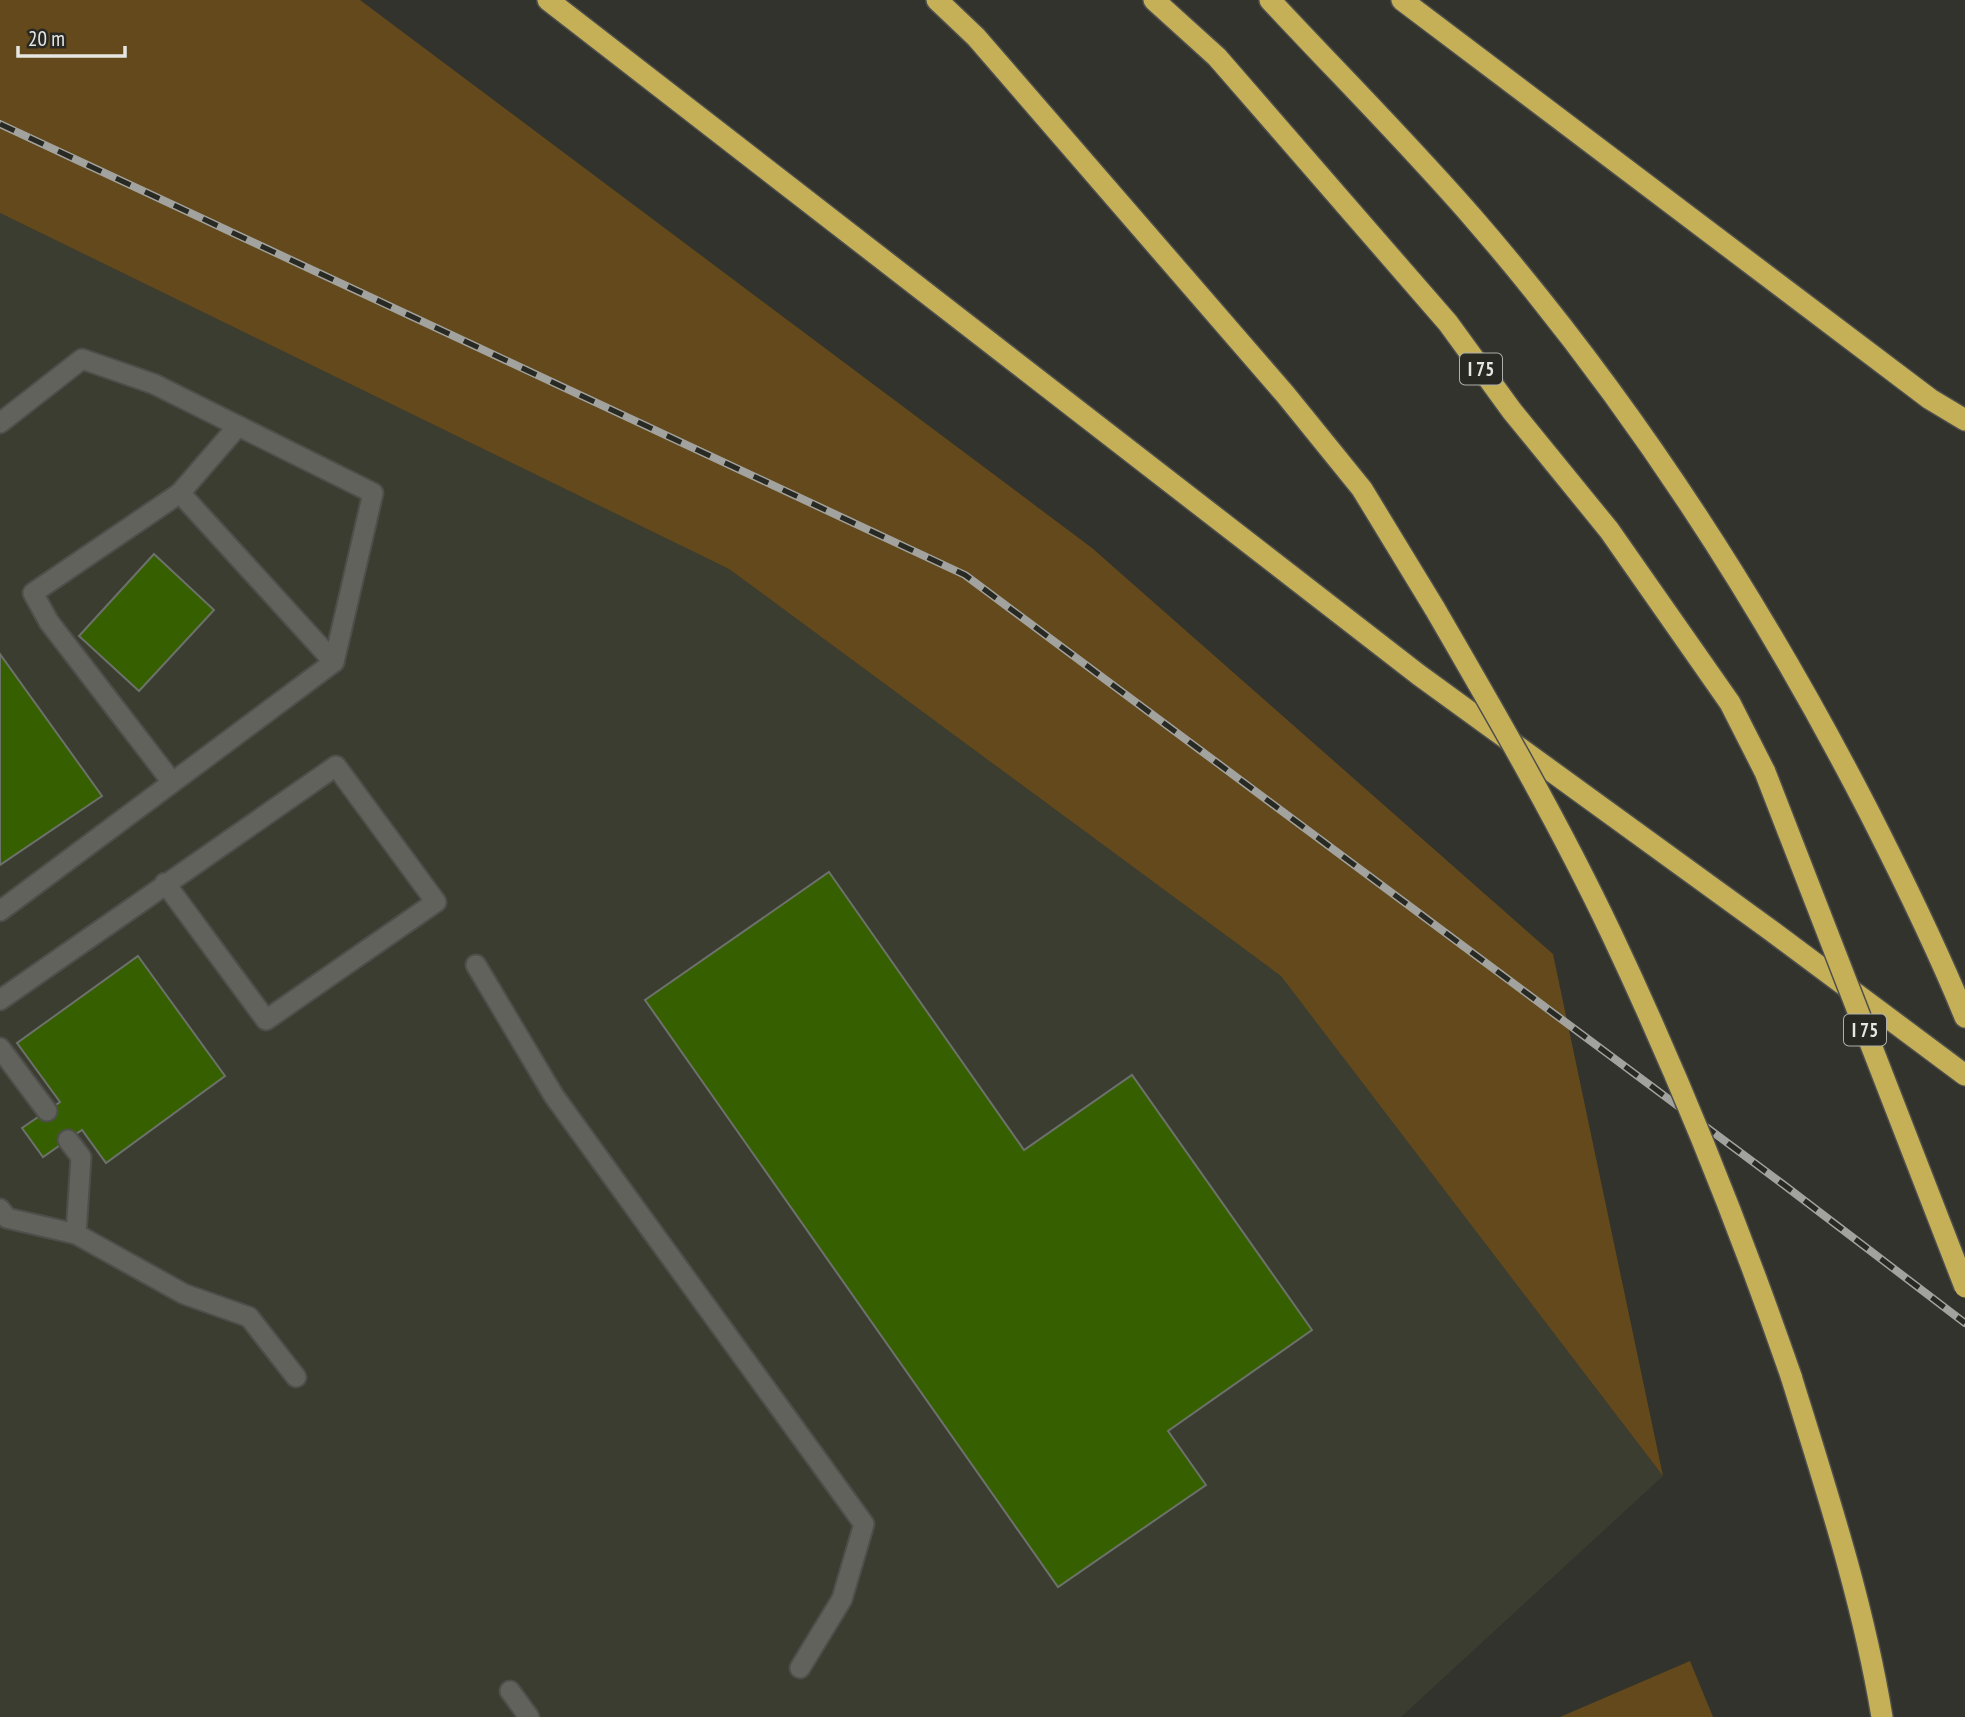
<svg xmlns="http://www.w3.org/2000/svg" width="1965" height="1717" viewBox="0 0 1965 1717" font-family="'PT Sans Narrow',sans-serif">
  <rect width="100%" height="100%" fill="#32332d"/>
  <path fill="#3b3d31" d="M0,213L729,569L1282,976L1663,1476L1401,1717H0Z"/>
  <g fill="#63491c">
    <path d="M0,0H360L1092,548L1553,954L1663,1476L1281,976L729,569L0,213Z"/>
    <path d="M1690,1661L1713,1717H1560Z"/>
  </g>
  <g fill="#366000" stroke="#6d716b" stroke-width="2">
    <path d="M154,554L214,610L139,691L79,636Z"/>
    <path d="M0,654L102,796L0,865Z"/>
    <path d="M829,872L1024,1150L1132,1075L1312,1330L1168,1431L1206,1485L1058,1587L645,1000Z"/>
    <path d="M138,956L225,1076L106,1163L82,1130L43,1157L22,1128L60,1102L17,1043Z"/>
  </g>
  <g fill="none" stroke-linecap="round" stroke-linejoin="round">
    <g stroke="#4e4f4b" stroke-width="23">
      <g id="lane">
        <path d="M0,423L82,359L154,384L373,493L334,662L0,911"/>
        <path d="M180,493L238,426"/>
        <path d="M172,782L49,622L33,593L180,493L334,662"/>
        <path d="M476,965L554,1096L864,1524L842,1599L800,1668"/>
        <path d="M0,1000L336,766L436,902L266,1020L165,883"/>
        <path d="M0,1048L47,1111"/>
        <path d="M68,1140L81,1157L76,1234"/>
        <path d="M0,1209L7,1218L76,1234L184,1294L249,1317L296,1377"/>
        <path d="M510,1691L529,1717"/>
      </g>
    </g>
    <g stroke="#4e4f4b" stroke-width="24">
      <g id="highway">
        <path d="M548,0L1419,675L1769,929L1965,1075"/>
        <path d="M937,0L976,37L1285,394L1362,489L1435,609"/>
        <path d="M1154,0L1217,57L1448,323L1512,411L1609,530L1730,703L1765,772"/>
        <path d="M1270,0C1338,73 1409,144 1474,219C1629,398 1762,604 1870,814C1904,881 1937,948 1965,1017"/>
        <path d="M1402,0L1930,399L1965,420"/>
        <path d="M1791,1376C1826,1489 1863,1601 1882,1717"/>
      </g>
    </g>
    <use href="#lane" stroke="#61625b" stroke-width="19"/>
    <use href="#highway" stroke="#c5b058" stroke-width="21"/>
    <g stroke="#a2a39e" stroke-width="8">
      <path id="rail" d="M0,124L965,575L1784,1185L1965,1323"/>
    </g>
    <use href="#rail" stroke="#282923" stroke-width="5" stroke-dasharray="16" stroke-linecap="butt"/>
    <g stroke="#4e4f4b" stroke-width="24" stroke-linecap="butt">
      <g id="highway-bridge">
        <path d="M1435,609C1497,716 1559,823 1612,935C1680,1079 1739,1226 1791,1376"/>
        <path d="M1765,772L1965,1287"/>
      </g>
    </g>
    <use href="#highway-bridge" stroke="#c5b058" stroke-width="21"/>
  </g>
  <g text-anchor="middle" stroke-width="5" stroke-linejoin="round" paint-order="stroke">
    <g fill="#282923" stroke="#adaea9" stroke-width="2">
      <rect x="1460" y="353.5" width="42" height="31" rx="5"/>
      <rect x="1844" y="1014.5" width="42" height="31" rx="5"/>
    </g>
    <g font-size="19" font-weight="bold" fill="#e6e7e3">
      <text x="1481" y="376">I 75</text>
      <text x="1865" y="1037">I 75</text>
    </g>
  </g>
  <path d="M18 46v10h107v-10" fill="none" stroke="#e6e7e3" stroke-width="3.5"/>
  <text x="28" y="46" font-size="21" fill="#e6e7e3" stroke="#282923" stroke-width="5" paint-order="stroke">20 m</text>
</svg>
